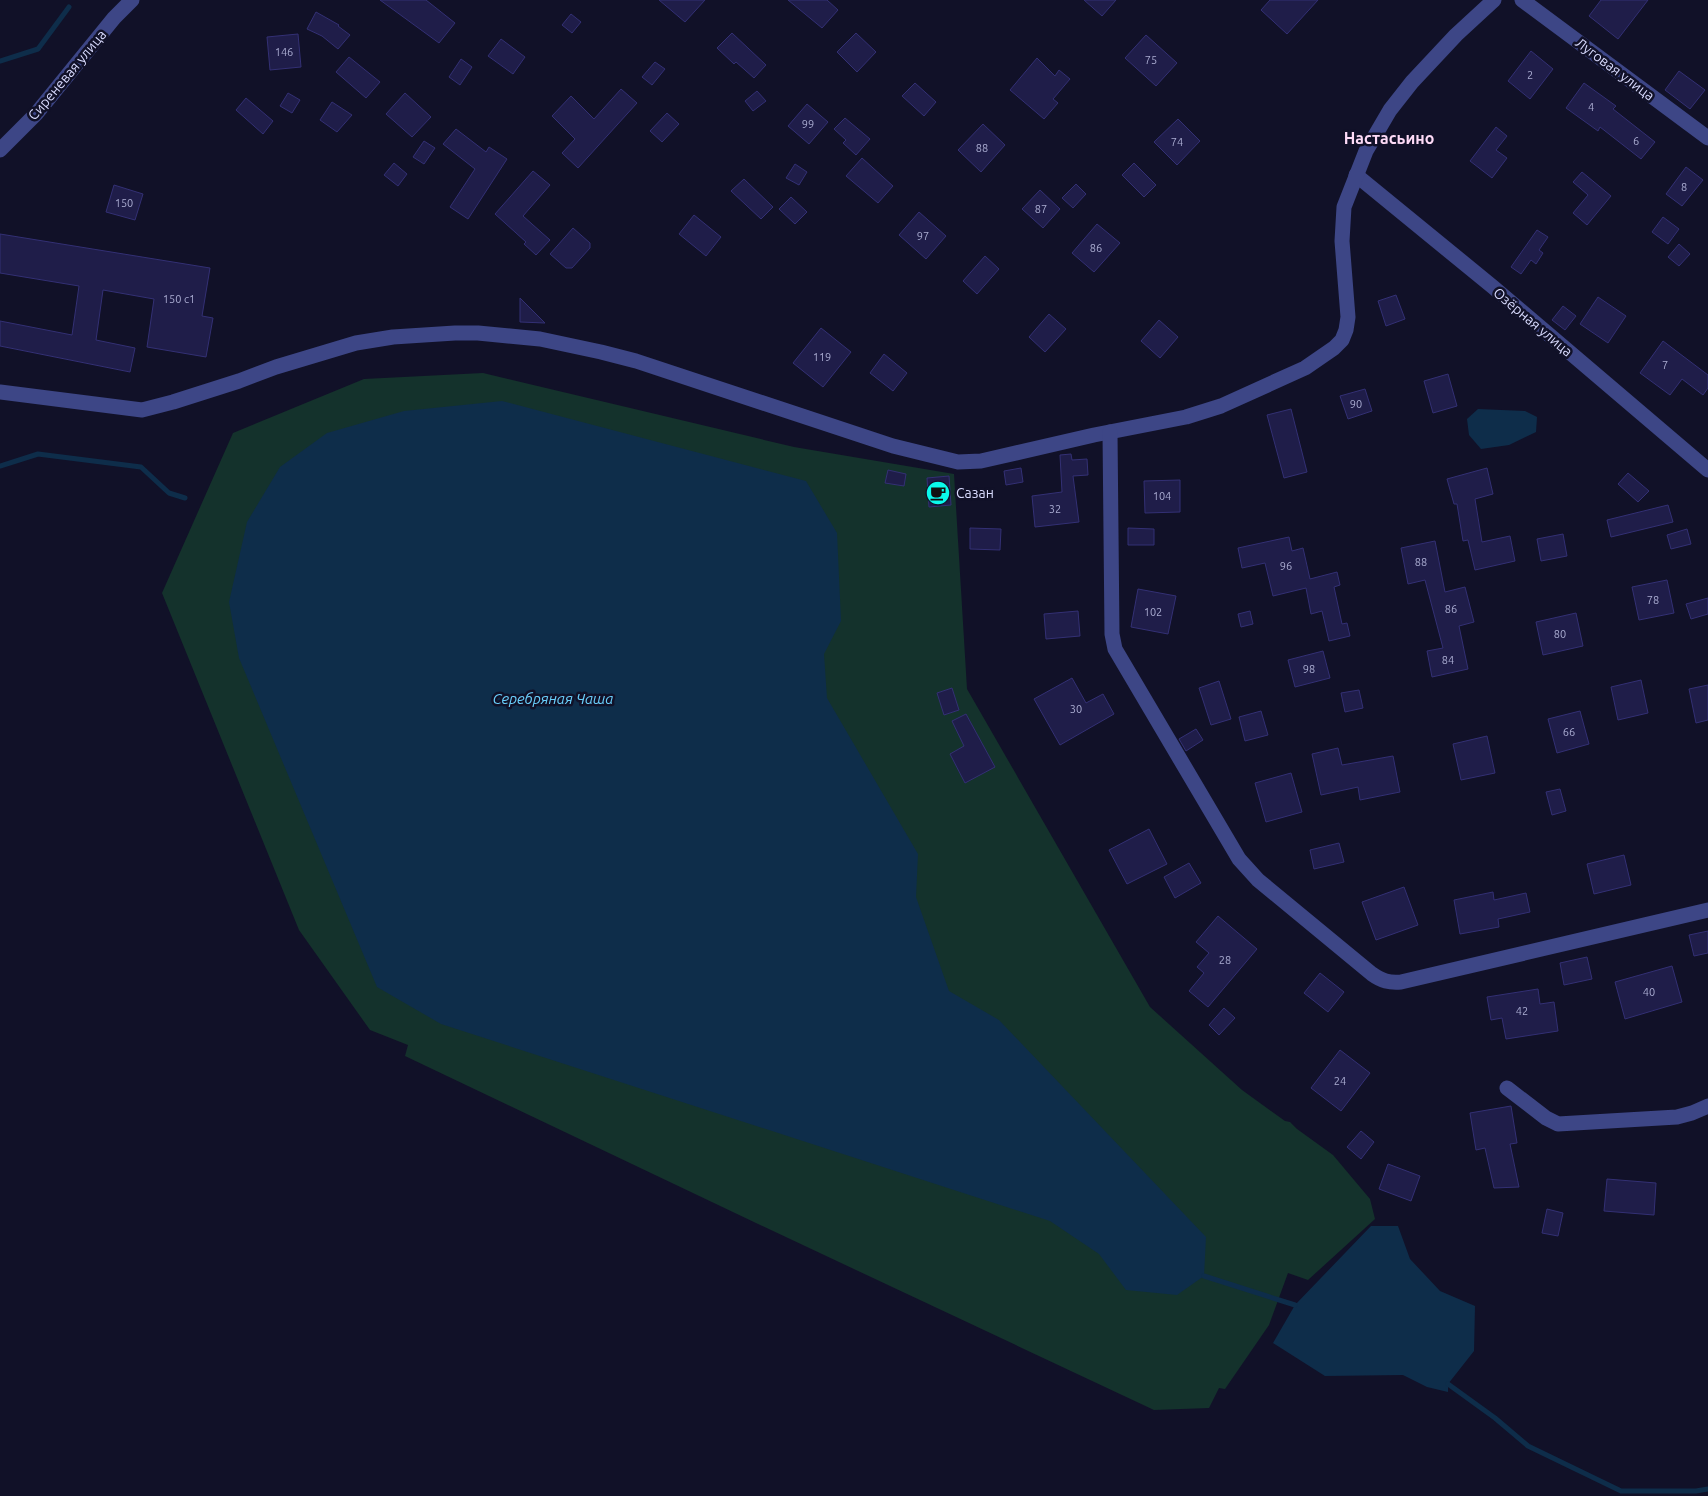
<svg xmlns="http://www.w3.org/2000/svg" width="1708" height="1496" viewBox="0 0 1708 1496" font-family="Ubuntu,sans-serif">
  <rect width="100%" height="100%" fill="#111128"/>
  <path fill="#14322c" d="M483,373L794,447L954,474L967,689L1150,1007L1242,1090L1285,1121L1290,1122L1297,1129L1333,1155L1370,1199L1375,1219L1308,1280L1288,1273L1269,1325L1225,1389L1219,1388L1209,1408L1154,1410L756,1223L405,1056L408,1045L370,1030L299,930L162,593L233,433L364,379Z"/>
  <g fill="#0e2d4a">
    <path d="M502,401L806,481L837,533L841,621L824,654L827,698L918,854L916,897L949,991L999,1020L1206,1237L1204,1276L1177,1295L1126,1290L1099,1254L1050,1221L441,1024L377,987L239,658L229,602L247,522L280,467L327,433L404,411Z"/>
    <path d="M1478,409L1525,411L1537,417L1536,432L1509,445L1481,449L1469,435L1467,419Z"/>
    <path d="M1371,1226H1398L1410,1259L1440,1291L1475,1306L1474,1351L1448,1384V1392L1427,1387L1403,1375L1325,1376L1273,1343L1295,1305Z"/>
  </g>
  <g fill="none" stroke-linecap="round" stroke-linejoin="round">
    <g stroke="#0e2d4a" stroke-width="5">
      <path d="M0,61L38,49L69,7"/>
      <path d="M0,466L38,454L141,467L169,493L185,498"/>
      <path d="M1204,1276L1295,1305"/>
      <path d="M1448,1384L1495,1418L1528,1446L1621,1491H1696L1708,1489"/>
    </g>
  </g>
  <g fill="#1f1d49" stroke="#333074">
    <path d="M380,0H426L455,23L439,43Z"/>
    <path d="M659,0H705L685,22Z"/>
    <path d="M788,0H827L838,10L822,28Z"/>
    <path d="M1084,0H1116L1102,16Z"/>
    <path d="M1270,0H1318L1287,34L1261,10Z"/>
    <path d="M1601,0H1648L1618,39L1589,16Z"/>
    <path d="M316,12L339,25L338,26L350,35L338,49L322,36L307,29Z"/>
    <path d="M571,14L581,22L572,33L562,25Z"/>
    <path d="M732,33L766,65L754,78L736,62L734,64L717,48Z"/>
    <path d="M856,33L876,52L857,72L837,52Z"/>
    <path d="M298,34L301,67L270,70L267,37Z"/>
    <path d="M1146,35L1177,63L1156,86L1125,58Z"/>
    <path d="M501,39L525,57L513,74L488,56Z"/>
    <path d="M1531,51L1553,69L1530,99L1508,81Z"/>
    <path d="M349,57L380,82L366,98L336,72Z"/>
    <path d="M1037,58L1055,76L1059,70L1070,79L1053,99L1058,103L1044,119L1010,90Z"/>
    <path d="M461,59L472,67L460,85L449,77Z"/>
    <path d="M655,62L665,69L652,85L642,77Z"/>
    <path d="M1679,71L1705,90L1690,109L1665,90Z"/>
    <path d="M915,83L936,102L924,116L902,96Z"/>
    <path d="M1584,83L1616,106L1613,109L1655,142L1641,159L1600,127L1598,131L1566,108Z"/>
    <path d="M621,89L637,103L578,168L562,153L575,139L552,116L571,96L594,119Z"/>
    <path d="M757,91L766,101L753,111L745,101Z"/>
    <path d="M288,93L300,100L292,113L280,106Z"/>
    <path d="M405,93L431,117L412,137L386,114Z"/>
    <path d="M246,98L273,121L263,134L236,110Z"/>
    <path d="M332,102L352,115L337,132L320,120Z"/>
    <path d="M807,104L828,122L809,144L788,126Z"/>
    <path d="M667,113L679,124L662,142L650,131Z"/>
    <path d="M845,118L870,139L856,155L843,143L846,140L834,129Z"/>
    <path d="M1178,119L1200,141L1177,165L1154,142Z"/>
    <path d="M983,124L1005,145L981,172L958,150Z"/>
    <path d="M1496,127L1507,136L1496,150L1507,158L1492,178L1470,161Z"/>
    <path d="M456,129L486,152L489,147L507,159L468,219L450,207L475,169L443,144Z"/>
    <path d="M424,141L435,148L424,164L413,157Z"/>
    <path d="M862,158L893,186L878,203L846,176Z"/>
    <path d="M394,163L407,174L398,186L384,175Z"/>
    <path d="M1134,163L1156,185L1144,197L1122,175Z"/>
    <path d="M795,164L807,172L799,185L786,178Z"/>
    <path d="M1686,167L1703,180L1682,206L1666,194Z"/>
    <path d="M533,171L550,185L523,216L550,240L536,255L524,244L526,242L495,214Z"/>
    <path d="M1582,172L1611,196L1587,225L1573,213L1588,195L1573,182Z"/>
    <path d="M744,179L773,207L761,219L731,191Z"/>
    <path d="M1076,184L1086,194L1073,208L1062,198Z"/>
    <path d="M114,185L143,194L135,220L106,212Z"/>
    <path d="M1040,190L1060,209L1043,228L1022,209Z"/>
    <path d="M791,197L807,212L795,224L779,209Z"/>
    <path d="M919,212L946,236L926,259L899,235Z"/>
    <path d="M694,215L721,237L706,256L679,234Z"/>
    <path d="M1663,217L1679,229L1668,244L1652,232Z"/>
    <path d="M1097,224L1120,243L1094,272L1072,253Z"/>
    <path d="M573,228L590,243V248L572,268H566L550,254Z"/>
    <path d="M1537,230L1548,237L1539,250L1543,253L1536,264L1531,260L1521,274L1511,267Z"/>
    <path d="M0,234L210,268L202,316L213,318L206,357L147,347L154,299L103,290L96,340L135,348L130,372L0,346V321L72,335L79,286L0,273Z"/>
    <path d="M1679,244L1690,254L1679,266L1668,257Z"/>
    <path d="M985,256L999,269L977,294L963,281Z"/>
    <path d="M1396,295L1405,319L1386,326L1378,301Z"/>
    <path d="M1598,297L1626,316L1608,343L1580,324Z"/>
    <path d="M520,298L545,323L520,322Z"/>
    <path d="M1563,306L1576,316L1565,330L1552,320Z"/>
    <path d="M1049,314L1066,329L1045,352L1029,337Z"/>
    <path d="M1159,320L1178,337L1160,358L1141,341Z"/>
    <path d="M821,328L851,352L823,387L793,363Z"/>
    <path d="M1663,341L1708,375V388L1703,395L1682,379L1670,395L1640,373Z"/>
    <path d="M884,354L907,373L893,391L870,373Z"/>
    <path d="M1448,374L1457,406L1433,413L1424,381Z"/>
    <path d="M1365,389L1372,411L1348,419L1340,396Z"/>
    <path d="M1291,409L1307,472L1284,478L1267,415Z"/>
    <path d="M1071,454L1072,460L1087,459L1088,475L1073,476L1079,522L1035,527L1032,496L1062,492L1060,455Z"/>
    <path d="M1021,468L1023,482L1006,485L1004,471Z"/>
    <path d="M1487,468L1493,494L1475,499L1482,542L1510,536L1515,561L1475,570L1468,540L1463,541L1457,504H1454L1447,479Z"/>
    <path d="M888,470L906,474L904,486L885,483Z"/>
    <path d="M1628,473L1649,491L1638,502L1618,484Z"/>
    <path d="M949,476L951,505L929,507L927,478Z"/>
    <path d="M1180,480V512L1145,513L1144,481Z"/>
    <path d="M1668,505L1673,522L1611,537L1607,520Z"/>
    <path d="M970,528L1001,529L1000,550L970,549Z"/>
    <path d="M1128,528L1154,529V545H1128Z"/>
    <path d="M1687,529L1691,544L1671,549L1667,535Z"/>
    <path d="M1563,534L1567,556L1541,561L1537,539Z"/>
    <path d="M1289,537L1292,551L1303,548L1310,579L1337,572L1340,585L1334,587L1342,624L1347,623L1350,636L1329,641L1322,611L1311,614L1306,588L1273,596L1265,563L1242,568L1238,548Z"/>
    <path d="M1435,541L1445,592L1465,587L1474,622L1459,626L1468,669L1432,677L1427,651L1443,648L1425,580L1408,584L1401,548Z"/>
    <path d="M1667,580L1674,613L1639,620L1632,587Z"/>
    <path d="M1138,589L1176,596L1168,634L1131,627Z"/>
    <path d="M1708,598V614L1691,619L1686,604Z"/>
    <path d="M1078,611L1080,636L1046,639L1044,614Z"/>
    <path d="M1250,611L1253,624L1241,627L1238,614Z"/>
    <path d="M1576,613L1583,646L1543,655L1536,622Z"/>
    <path d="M1323,651L1330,678L1295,687L1288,660Z"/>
    <path d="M1072,678L1086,703L1103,694L1114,714L1060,745L1034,699Z"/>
    <path d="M1641,680L1648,713L1618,720L1611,687Z"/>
    <path d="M1219,681L1231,719L1211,725L1199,688Z"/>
    <path d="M1708,685V720L1696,723L1689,689Z"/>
    <path d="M952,688L959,710L944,715L937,693Z"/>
    <path d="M1359,690L1363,708L1345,712L1341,693Z"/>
    <path d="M1261,711L1268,735L1245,741L1239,717Z"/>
    <path d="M1580,711L1589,744L1557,753L1548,719Z"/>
    <path d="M966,714L995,767L965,783L950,754L964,746L952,721Z"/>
    <path d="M1196,729L1203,740L1186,751L1179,739Z"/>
    <path d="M1487,736L1495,773L1461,780L1453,744Z"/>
    <path d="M1338,748L1342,765L1393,756L1400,792L1360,800L1358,787L1321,795L1312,754Z"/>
    <path d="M1291,773L1302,812L1266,822L1255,783Z"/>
    <path d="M1560,789L1566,811L1552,815L1546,792Z"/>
    <path d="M1149,829L1167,864L1127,884L1109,850Z"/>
    <path d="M1339,843L1344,862L1314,869L1310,850Z"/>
    <path d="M1624,855L1631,885L1594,894L1587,864Z"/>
    <path d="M1189,863L1201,883L1175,898L1164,877Z"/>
    <path d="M1404,887L1418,925L1376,940L1362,902Z"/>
    <path d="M1493,892L1494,900L1526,893L1530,912L1498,919L1499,927L1460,934L1454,900Z"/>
    <path d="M1218,916L1257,949L1208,1007L1189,991L1204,973L1197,967L1209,953L1196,942Z"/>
    <path d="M1708,931V953L1694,956L1689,935Z"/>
    <path d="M1587,957L1592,979L1564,985L1560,963Z"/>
    <path d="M1672,966L1682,1002L1625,1019L1615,982Z"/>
    <path d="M1320,973L1344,992L1328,1012L1304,993Z"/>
    <path d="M1538,989L1540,1004L1554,1002L1558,1031L1506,1039L1502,1018L1491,1020L1487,997Z"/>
    <path d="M1224,1008L1235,1018L1219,1035L1209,1025Z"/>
    <path d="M1340,1050L1370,1073L1341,1111L1311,1088Z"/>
    <path d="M1511,1106L1517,1143L1510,1144L1519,1187L1494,1188L1485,1148L1476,1150L1470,1113Z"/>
    <path d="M1361,1131L1374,1142L1361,1159L1347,1147Z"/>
    <path d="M1388,1164L1420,1176L1411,1201L1379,1189Z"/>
    <path d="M1607,1179L1656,1183L1654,1215L1604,1211Z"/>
    <path d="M1547,1209L1563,1213L1558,1236L1542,1233Z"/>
  </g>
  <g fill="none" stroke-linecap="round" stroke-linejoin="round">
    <g stroke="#3d4686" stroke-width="15">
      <path d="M1522,0L1708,138"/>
      <path d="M0,150L36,114L114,18L132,0"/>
      <path d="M1356,175L1493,287L1708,470"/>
      <path d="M0,392L142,410L173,402L239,381L276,367L356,343L393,337L455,333H478L540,339L601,352L636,361L893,446L958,462L981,461L1094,435L1186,417L1221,406L1305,368L1334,348L1342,340L1346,330L1348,317L1342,241L1344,207L1366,151L1390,110L1412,82L1456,35L1494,0"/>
      <path d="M1110,432L1112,634L1115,649L1239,859L1258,880L1372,974C1382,981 1389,983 1401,982L1708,910"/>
      <path d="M1507,1088L1546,1118L1558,1124L1677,1117L1692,1113L1708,1106"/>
    </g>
  </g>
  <defs>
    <g id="cafe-disc" transform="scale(1.25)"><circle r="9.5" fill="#0bf9eb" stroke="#111128"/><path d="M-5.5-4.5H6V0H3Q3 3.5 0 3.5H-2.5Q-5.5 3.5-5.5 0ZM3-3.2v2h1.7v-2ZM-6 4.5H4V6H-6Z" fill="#111"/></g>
  </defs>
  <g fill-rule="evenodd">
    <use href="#cafe-disc" x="938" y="493"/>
  </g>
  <g text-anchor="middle" stroke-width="5" stroke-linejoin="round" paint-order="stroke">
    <g font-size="11" fill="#aaacd1">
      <text x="284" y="56">146</text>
      <text x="1151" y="64">75</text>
      <text x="1530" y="79">2</text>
      <text x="1591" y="111">4</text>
      <text x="808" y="128">99</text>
      <text x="1636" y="145">6</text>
      <text x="1177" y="146">74</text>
      <text x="982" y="152">88</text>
      <text x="1684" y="191">8</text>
      <text x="124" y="207">150</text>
      <text x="1041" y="213">87</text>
      <text x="923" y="240">97</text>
      <text x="1096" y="252">86</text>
      <text x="179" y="303">150 с1</text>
      <text x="822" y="361">119</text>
      <text x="1665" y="369">7</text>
      <text x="1356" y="408">90</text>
      <text x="1162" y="500">104</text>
      <text x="1055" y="513">32</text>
      <text x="1421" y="566">88</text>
      <text x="1286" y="570">96</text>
      <text x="1653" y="604">78</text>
      <text x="1451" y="613">86</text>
      <text x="1153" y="616">102</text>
      <text x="1560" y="638">80</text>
      <text x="1448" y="664">84</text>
      <text x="1309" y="673">98</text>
      <text x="1076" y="713">30</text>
      <text x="1569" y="736">66</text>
      <text x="1225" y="964">28</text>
      <text x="1649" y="996">40</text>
      <text x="1522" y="1015">42</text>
      <text x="1340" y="1085">24</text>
    </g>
    <g font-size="14" fill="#d9dbfe" stroke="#111128">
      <text transform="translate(1615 69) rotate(37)" y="5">Луговая улица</text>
      <text transform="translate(67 75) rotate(-50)" y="5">Сиреневая улица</text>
      <text transform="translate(1533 322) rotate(40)" y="5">Озёрная улица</text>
    </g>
    <g font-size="14" fill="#d9dbfe" stroke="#111128" text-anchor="start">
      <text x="956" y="498">Сазан</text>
    </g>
    <g font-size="15" font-style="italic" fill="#6acffb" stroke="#111128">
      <text x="553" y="704">Серебряная Чаша</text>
    </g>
    <g font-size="16" font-weight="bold" fill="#fedbf7" stroke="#111128">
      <text x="1389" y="144">Настасьино</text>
    </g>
  </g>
</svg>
